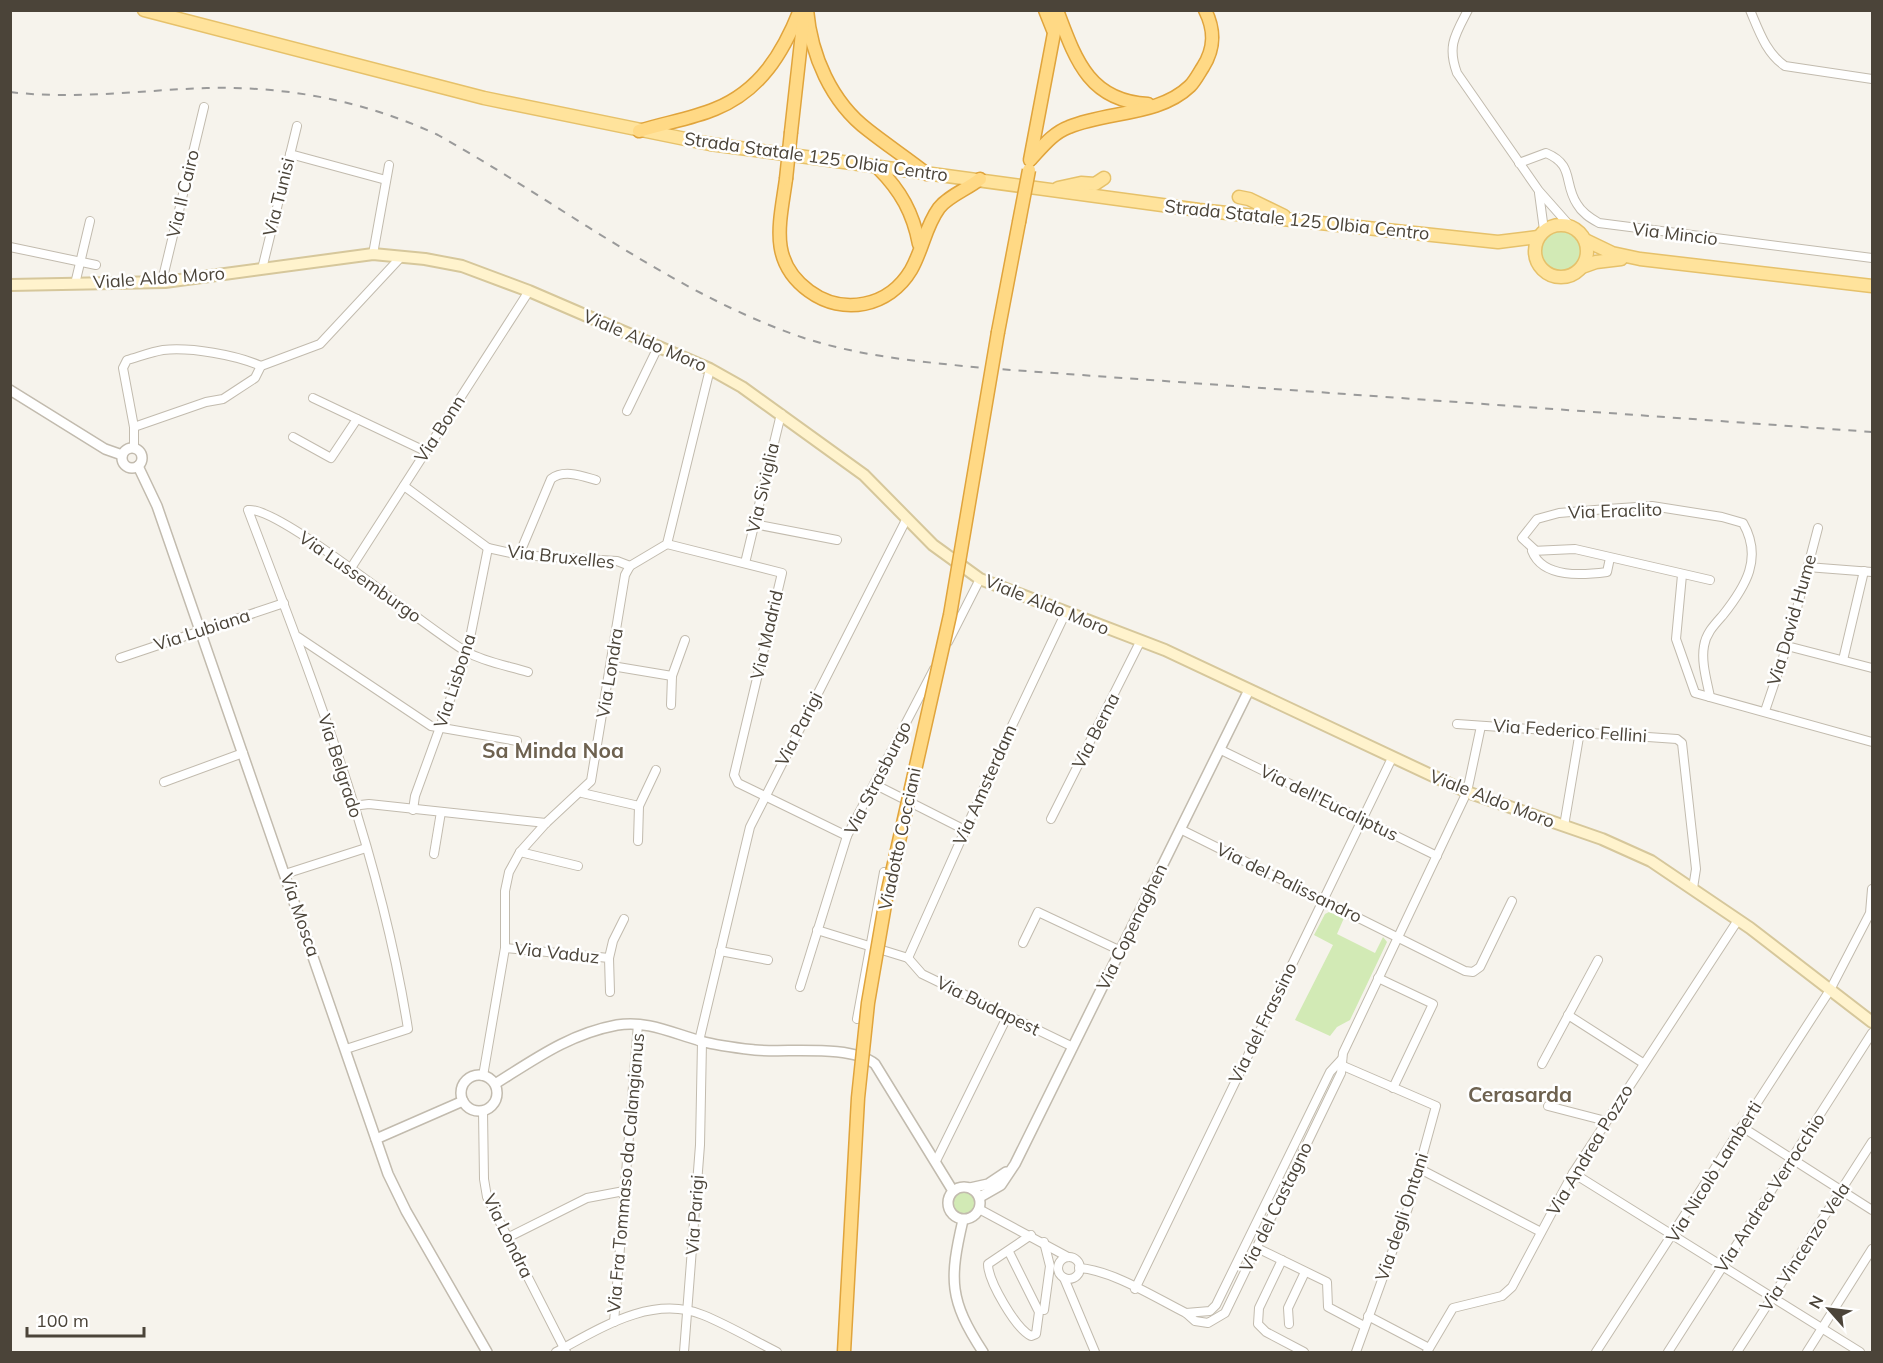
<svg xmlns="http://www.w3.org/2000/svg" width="1883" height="1363" viewBox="0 0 1883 1363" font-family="Mulish,sans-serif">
  <rect width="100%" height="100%" fill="#f6f3ec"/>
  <g fill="#d2eab5">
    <circle cx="1560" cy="251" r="23"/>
    <path d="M1329,912L1344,918L1337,934L1375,953L1383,937L1387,942L1350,1020L1337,1027L1330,1036L1295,1020L1333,945L1314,935L1325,914Z"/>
    <circle cx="964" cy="1203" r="11"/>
  </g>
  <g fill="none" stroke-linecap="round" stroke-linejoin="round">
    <g stroke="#c2bbae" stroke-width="10">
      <g id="minor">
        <path d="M1468,10C1455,35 1447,46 1457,73L1539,191L1570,226"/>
        <path d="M1750,10C1759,31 1766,53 1785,66L1872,79"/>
        <path d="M290,154L386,180"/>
        <path d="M1519,163L1546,153C1575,165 1563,183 1577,204C1582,213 1590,218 1599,223L1872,258"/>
        <path d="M1539,193L1544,230"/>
        <path d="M10,247L96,265"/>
        <path d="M373,254L389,165"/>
        <path d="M262,269L297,126"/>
        <path d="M165,282L164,273L204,107"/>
        <path d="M75,284L90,221"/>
        <path d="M313,398L425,451"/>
        <path d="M627,411L658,347"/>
        <path d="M134,427L206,402L223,399L255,378L261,366L320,344L401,257"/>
        <path d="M293,437L331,458L357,419"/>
        <path d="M134,447V427L123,368L127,360C138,357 151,352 163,350C191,347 236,355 261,366"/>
        <path d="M404,486L488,548L519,555L617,561L630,566"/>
        <path d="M754,524L837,540"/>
        <path d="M667,544L782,573L734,775L738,783L847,836"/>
        <path d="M1535,550L1522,538L1537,519L1559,513L1607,509L1652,506L1722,517L1743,523C1763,558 1746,586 1723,615C1715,624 1706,633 1704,646C1701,662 1707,681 1710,697"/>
        <path d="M519,555L551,479C564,469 582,476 596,480"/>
        <path d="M1610,558L1607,572C1584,575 1543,579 1532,551L1575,549L1710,580"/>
        <path d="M745,563L781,414"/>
        <path d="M1807,567L1872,572"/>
        <path d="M351,568L529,291"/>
        <path d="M1682,575L1676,639L1695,693L1872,742"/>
        <path d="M298,637L431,726L517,741"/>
        <path d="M948,642L980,579"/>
        <path d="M1787,646L1872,668"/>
        <path d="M120,658L284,603"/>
        <path d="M1843,660L1864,571"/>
        <path d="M612,666L672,676"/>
        <path d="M671,705L672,676L685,640"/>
        <path d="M1765,711L1787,646L1818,528"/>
        <path d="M1457,724L1677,739L1682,743L1696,869L1693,888"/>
        <path d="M1221,750L1437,856"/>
        <path d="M164,782L243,753"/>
        <path d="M874,784L965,830"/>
        <path d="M582,793L639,806"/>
        <path d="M352,806L369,804L546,823"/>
        <path d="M413,810L415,796L467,653L488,548"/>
        <path d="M1051,819L1140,642"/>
        <path d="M1564,826L1580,731"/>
        <path d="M1182,830L1465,971L1473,972L1480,967L1512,901"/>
        <path d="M638,841L639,806L656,770"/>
        <path d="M520,852L578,866"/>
        <path d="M434,854L441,812"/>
        <path d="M285,874L366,848"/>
        <path d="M817,930L908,958"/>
        <path d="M1023,943L1038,912L1121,951"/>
        <path d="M505,948L609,958L610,992"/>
        <path d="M720,951L768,960"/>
        <path d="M609,958L613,941L624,919"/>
        <path d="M908,958L1010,730L1065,614"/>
        <path d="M908,958L922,974L1073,1047"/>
        <path d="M1378,978L1433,1004L1393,1088"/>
        <path d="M800,987L847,836L934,669"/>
        <path d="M1568,1015L1643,1063"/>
        <path d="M857,1019L884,872"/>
        <path d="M699,1041L750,827L907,518"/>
        <path d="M346,1049L408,1029C380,850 312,679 248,510C279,505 429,631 467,652C484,662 509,666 528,672"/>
        <path d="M1542,1064L1598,960"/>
        <path d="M1341,1065L1436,1106L1408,1208L1356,1352"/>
        <path d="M483,1076L505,948V891L509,872L520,852L546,823L591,781L625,575L630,566L667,544L710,369"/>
        <path d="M1548,1106L1606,1121"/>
        <path d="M483,1111L484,1179L487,1197L566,1352"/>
        <path d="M1742,1127L1872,1210"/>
        <path d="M936,1161L1008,1015"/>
        <path d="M1420,1169L1541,1232"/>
        <path d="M1573,1173L1860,1352"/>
        <path d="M979,1209L1068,1257"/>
        <path d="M507,1238L587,1198L624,1191"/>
        <path d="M1044,1242L1050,1266L1044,1310"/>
        <path d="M1257,1248L1327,1282L1328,1307L1364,1326"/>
        <path d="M1009,1252L1039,1312L1036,1334L1031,1336C1016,1329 988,1281 988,1264L1031,1235"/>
        <circle cx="1069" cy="1268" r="11"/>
        <path d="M1282,1260L1259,1308L1258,1324L1266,1332L1304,1352"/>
        <path d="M1079,1268C1112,1270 1156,1298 1186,1313L1195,1321L1208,1323L1225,1313L1341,1073L1343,1053L1467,792L1481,726"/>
        <path d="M1064,1278L1095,1352"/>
        <path d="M1135,1289L1392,758"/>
        <path d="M1186,1313L1210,1311L1216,1305L1330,1072L1342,1059"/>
        <path d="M1368,1316L1429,1348"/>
        <path d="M614,1322L638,1024"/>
        <path d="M1289,1324L1288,1308L1305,1272"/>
        <path d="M556,1352C599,1329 652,1294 703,1315C728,1325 753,1340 777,1352"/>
        <path d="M684,1352L700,1145L702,1042"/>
        <path d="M1427,1352L1453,1308L1502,1296L1512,1287L1573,1173L1738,920"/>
        <path d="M1596,1352L1830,990L1870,913L1872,889"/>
        <path d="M1668,1352L1872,1033"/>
        <path d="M1737,1352L1872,1142"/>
        <path d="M1807,1352L1872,1249"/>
      </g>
    </g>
    <g stroke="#c2bbae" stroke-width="12">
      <g id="tertiary">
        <path d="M10,390L105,449L122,455"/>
        <circle cx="132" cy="458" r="10"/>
        <path d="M138,466L157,506L388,1174L406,1211L487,1352"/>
        <circle cx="479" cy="1093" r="18"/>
        <path d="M495,1084C535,1059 569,1034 617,1025C647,1020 672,1033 701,1041C718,1046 737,1048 755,1050C787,1053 850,1044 875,1064L953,1191"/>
        <path d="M376,1139L463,1101"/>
        <circle cx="964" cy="1203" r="16"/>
        <path d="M970,1188L988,1184L1006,1172"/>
        <path d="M980,1197L1001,1185L1015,1164L1249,690"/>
        <path d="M963,1220C949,1280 949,1300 983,1352"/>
      </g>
    </g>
    <g stroke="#d6c79b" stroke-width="14">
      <path id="secondary" d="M10,285L165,282L373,254L425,259L462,266L529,291L710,369L742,387L864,475L933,545L980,579L1165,650L1467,792L1602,839L1651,861L1750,928L1872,1022"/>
    </g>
    <g stroke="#e6c16a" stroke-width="15">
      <g id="primary">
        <path d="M144,10L484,98L710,144L1199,210L1498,242L1538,237"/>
        <path d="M1058,188L1081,183L1095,184L1104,178"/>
        <path d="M1239,197L1249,199L1284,216"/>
        <circle cx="1561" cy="251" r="26"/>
        <path d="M1585,240L1612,253L1640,259L1872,286"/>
        <path d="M1582,267L1596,262L1621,259"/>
      </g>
    </g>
    <g stroke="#e0a43c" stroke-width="15">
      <g id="trunk">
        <path d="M807,10C811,55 831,102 868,130C887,145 908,159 927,174"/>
        <path d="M1045,10L1053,30"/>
        <path d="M1058,13C1076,61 1090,101 1148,104"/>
        <path d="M639,131C664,123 691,119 715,109C760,91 783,53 800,10"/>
        <path d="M791,132L803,24"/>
        <path d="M1031,159C1043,146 1053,133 1069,127C1107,111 1159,116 1190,86C1195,81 1199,73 1203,67C1215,48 1215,30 1205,10"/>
        <path d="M1030,160L1058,12"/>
        <path d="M878,168C901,191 913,213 919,244"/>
        <path d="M786,179C780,223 768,261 809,291C843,316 889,307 911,270C923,249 925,227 939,208C948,196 968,189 980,179"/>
        <path d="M998,332L1019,222"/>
      </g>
    </g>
    <use href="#minor" stroke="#fff" stroke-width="8"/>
    <use href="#tertiary" stroke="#fff" stroke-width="9"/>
    <use href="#secondary" stroke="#fff3cd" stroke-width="10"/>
    <use href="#primary" stroke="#ffe39c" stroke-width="12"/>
    <use href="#trunk" stroke="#ffd985" stroke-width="12"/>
    <path stroke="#9a9a9a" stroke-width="2" stroke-dasharray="8 8" stroke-linecap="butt" d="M10,92C76,100 142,90 207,88C288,86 365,101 438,135C558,202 674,294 804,338C863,357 923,362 984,368L1872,432"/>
    <g stroke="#e0a43c" stroke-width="15" stroke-linecap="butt">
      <g id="trunk-bridge">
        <path d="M786,179L791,132"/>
        <path d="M1019,222L1029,170"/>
        <path d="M844,1352L858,1098L868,1003L886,899L950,615L998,332"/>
      </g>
    </g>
    <use href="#trunk-bridge" stroke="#ffd985" stroke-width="12"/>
  </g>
  <g text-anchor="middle" stroke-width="5" stroke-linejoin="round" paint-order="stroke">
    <g font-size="18" fill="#4b4439" stroke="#fff">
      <text transform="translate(816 157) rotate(8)" y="6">Strada Statale 125 Olbia Centro</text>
      <text transform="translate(183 194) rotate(-77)" y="6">Via Il Cairo</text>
      <text transform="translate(279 197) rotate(-76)" y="6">Via Tunisi</text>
      <text transform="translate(1297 220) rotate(6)" y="6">Strada Statale 125 Olbia Centro</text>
      <text transform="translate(1675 234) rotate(7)" y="6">Via Mincio</text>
      <text transform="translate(159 278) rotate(-4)" y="6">Viale Aldo Moro</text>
      <text transform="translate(645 341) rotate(23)" y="6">Viale Aldo Moro</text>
      <text transform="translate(440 429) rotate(-57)" y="6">Via Bonn</text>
      <text transform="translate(763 488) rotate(-77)" y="6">Via Siviglia</text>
      <text transform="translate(1615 511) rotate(-2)" y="6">Via Eraclito</text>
      <text transform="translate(561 557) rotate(6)" y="6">Via Bruxelles</text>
      <text transform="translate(360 577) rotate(35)" y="6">Via Lussemburgo</text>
      <text transform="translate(1047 605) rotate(22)" y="6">Viale Aldo Moro</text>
      <text transform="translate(1792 620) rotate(-74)" y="6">Via David Hume</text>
      <text transform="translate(202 630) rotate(-18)" y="6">Via Lubiana</text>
      <text transform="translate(767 635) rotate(-77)" y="6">Via Madrid</text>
      <text transform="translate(610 673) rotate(-81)" y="6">Via Londra</text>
      <text transform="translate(455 681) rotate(-72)" y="6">Via Lisbona</text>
      <text transform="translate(799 729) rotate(-63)" y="6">Via Parigi</text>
      <text transform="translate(1096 731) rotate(-63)" y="6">Via Berna</text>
      <text transform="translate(1570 731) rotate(4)" y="6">Via Federico Fellini</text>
      <text transform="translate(340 766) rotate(72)" y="6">Via Belgrado</text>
      <text transform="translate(878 778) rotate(-63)" y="6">Via Strasburgo</text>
      <text transform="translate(985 785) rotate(-66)" y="6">Via Amsterdam</text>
      <text transform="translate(1492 799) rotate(21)" y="6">Viale Aldo Moro</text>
      <text transform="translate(1329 803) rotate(26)" y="6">Via dell'Eucaliptus</text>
      <text transform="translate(900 839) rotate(-78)" y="6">Viadotto Cocciani</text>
      <text transform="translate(1289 883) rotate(26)" y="6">Via del Palissandro</text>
      <text transform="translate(300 915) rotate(71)" y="6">Via Mosca</text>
      <text transform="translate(1132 927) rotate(-64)" y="6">Via Copenaghen</text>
      <text transform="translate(557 953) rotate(6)" y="6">Via Vaduz</text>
      <text transform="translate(988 1006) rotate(26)" y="6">Via Budapest</text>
      <text transform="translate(1263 1023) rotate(-64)" y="6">Via del Frassino</text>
      <text transform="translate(1590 1150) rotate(-59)" y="6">Via Andrea Pozzo</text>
      <text transform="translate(1714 1172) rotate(-58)" y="6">Via Nicolò Lamberti</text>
      <text transform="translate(626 1173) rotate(-85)" y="6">Via Fra Tommaso da Calangianus</text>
      <text transform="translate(1770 1193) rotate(-57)" y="6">Via Andrea Verrocchio</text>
      <text transform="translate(1276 1207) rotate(-64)" y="6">Via del Castagno</text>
      <text transform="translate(695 1215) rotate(-86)" y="6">Via Parigi</text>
      <text transform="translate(1402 1217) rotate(-72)" y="6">Via degli Ontani</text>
      <text transform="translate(508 1236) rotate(64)" y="6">Via Londra</text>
      <text transform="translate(1805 1247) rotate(-57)" y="6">Via Vincenzo Vela</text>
    </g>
    <g font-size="21" font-weight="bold" fill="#6e6250" stroke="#fff">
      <text x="553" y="758">Sa Minda Noa</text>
      <text x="1520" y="1102">Cerasarda</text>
    </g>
  </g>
  <rect width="1883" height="1363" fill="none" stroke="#4b4439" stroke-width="24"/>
  <g transform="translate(1829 1309) rotate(298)" stroke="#ffffff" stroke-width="4.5" paint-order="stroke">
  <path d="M0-4.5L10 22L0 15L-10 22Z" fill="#4b4439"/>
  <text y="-9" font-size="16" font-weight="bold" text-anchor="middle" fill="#4b4439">N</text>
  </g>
  <path d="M27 1327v9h117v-9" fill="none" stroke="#4b4439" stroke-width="3"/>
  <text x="36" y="1327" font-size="18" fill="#4b4439" stroke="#ffffff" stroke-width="4.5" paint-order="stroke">100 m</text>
</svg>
